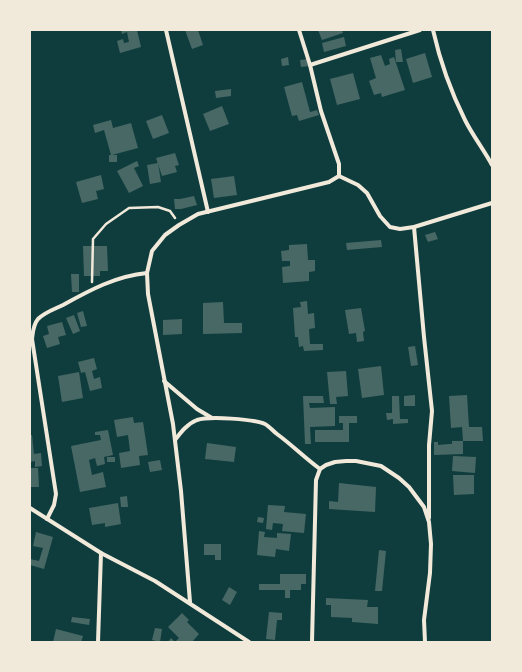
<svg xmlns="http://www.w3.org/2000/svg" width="522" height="672" viewBox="0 0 522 672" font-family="'IBM Plex Sans',sans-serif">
  <rect width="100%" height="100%" fill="#0f3d3e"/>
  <g fill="#486865">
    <path d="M121,30H137L141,47L120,53L117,41L123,39L124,43L129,42L127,32L122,34Z"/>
    <path d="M185,30H198L203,45L192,49Z"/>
    <path d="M318,30H342L343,33L322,40Z"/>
    <path d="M344,37L346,46L324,52L322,43Z"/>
    <path d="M401,49L403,62H396L395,50Z"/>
    <path d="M425,53L432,77L413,83L406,59Z"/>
    <path d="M381,55L385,66L390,64L389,59L394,57L405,90L382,97L381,93L374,95L369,81L376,78L370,58Z"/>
    <path d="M288,57L289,65L282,66L281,59Z"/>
    <path d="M308,59L309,66L301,67L300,60Z"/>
    <path d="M353,73L360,99L337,105L330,79Z"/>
    <path d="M302,82L310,112L317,110L319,115L299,121L297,115L292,116L284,87Z"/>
    <path d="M231,89V96L216,98L215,91Z"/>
    <path d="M222,106L229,124L210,131L203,114Z"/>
    <path d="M162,115L169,133L153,139L146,121Z"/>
    <path d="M111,120L113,128L131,123L138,148L112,155H117V162H109V155H111L104,130L95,133L93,125Z"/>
    <path d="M175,153L179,165L175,166L177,172L162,176L156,158Z"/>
    <path d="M137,161L139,166L134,168L143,186L129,193L117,171Z"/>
    <path d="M158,163L161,182L150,184L147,165Z"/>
    <path d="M101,175L104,189L96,191L98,199L82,203L76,182Z"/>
    <path d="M234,176L237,195L214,198L211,179Z"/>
    <path d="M194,196L197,205L181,209H175L174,199H180Z"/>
    <path d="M435,232L438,239L428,242L425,235Z"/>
    <path d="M381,240L382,247L347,250L346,243Z"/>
    <path d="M307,244L308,260H315V271L309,272V281L283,283L282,267L290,266V261H282L281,251L289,250V245Z"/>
    <path d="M83,246H107L108,271H100V276H84Z"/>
    <path d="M71,274H79V292H72Z"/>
    <path d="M307,301L308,314L314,313L315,328L309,329L310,344H323V350L304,351L303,346L299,347L298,337H295L293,308L301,307L300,302Z"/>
    <path d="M223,302L224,323H242V333L203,334V303Z"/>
    <path d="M361,308L365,331L363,332L364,341L357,342L356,333L349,334L345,310Z"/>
    <path d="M83,311L87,326L81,327L77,313Z"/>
    <path d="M74,315L80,331L73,334L66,318Z"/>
    <path d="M182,319V334L163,335V320Z"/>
    <path d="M62,322L66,335L58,337L60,344L47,348L43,336L49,334L47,326Z"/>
    <path d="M415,346L418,365L411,366L408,347Z"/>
    <path d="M94,358L97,369L92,371L94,379L100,377L102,388L90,391L85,372L81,373L78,362Z"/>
    <path d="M381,366L384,395L362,398L358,369Z"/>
    <path d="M346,371L348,396L336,397L337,404H330L327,372Z"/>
    <path d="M79,372L83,398L62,402L58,376Z"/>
    <path d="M415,395V406H404V396Z"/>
    <path d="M467,395L469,427H482L483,441H463L462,427L451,428L449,396Z"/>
    <path d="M303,396H323L324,403H309L310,408L335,407V426L310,427L311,444H305Z"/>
    <path d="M392,396H399L400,419H408V423L393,424V419L387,420L386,413H392Z"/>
    <path d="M339,416H357V423H349V442H315V430H343V423H339Z"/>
    <path d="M133,417L134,423L143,422L148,455L139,456L140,465L121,468L119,453L130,451L128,435L117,437L114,420Z"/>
    <path d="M108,430L113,455L104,457L105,464L97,466L95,458L89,460L92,475L103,472L106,487L80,492L71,446L101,440L100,435H95V432Z"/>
    <path d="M30,435H32L34,454L41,453L42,466L35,467V461L30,462Z"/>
    <path d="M452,441H463V454L434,455V442H438V445L449,444H452Z"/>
    <path d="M207,443L236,447L234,462L205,459Z"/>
    <path d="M453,456L476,457L475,473L452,471Z"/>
    <rect x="107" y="457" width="8" height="5"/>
    <path d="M160,460L162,470L150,472L148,462Z"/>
    <path d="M30,468H38L39,487H30Z"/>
    <path d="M453,475H474V494L454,495Z"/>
    <path d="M339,483L376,487L375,512L329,509V501L338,502Z"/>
    <path d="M127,496L128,507H121L120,497Z"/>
    <path d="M118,503L121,524L105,527V523L92,525L89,508Z"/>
    <path d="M268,505L285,506L284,512L306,514L304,533L282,531L283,524L273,523L272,530L266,529Z"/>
    <path d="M258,517L264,518L263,523L257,522Z"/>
    <path d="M259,531L265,532L264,537L277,538V533L291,534L289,551L276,549L275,557L257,555Z"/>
    <path d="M36,532L53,537L44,569L30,565V559L39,561L43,548L33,546Z"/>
    <path d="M204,544H221V560H215V555H204Z"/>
    <path d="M379,550L386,551L382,591H375Z"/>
    <path d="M280,574H306V584H301V590H290V598H285V590H259V584H280Z"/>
    <path d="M229,587L237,592L230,605L222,600Z"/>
    <path d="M326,598L368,600L367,607H378V624L352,622V618L331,617V605H326Z"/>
    <path d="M269,612L282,613V620H277L275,640L266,639Z"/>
    <path d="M182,613L189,620L187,622L199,634L192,642H168L171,638L175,642L179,638L168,627Z"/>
    <path d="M72,617L90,619L89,625L71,622Z"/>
    <path d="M155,628L162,629L160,642L152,640Z"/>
    <path d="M56,629L83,636L81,642H53Z"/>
  </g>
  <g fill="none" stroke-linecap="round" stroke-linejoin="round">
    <path stroke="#f1e9da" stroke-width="2.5" d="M92,282L93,239L106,224L129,208L158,207L170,211L175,218"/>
    <g stroke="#f1e9da" stroke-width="4">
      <path d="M166,30L208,212"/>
      <path d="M299,30L310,65L321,111L339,164V176"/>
      <path d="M433,30C440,61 451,92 465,120C473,136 484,150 492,165"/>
      <path d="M310,65L420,30"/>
      <path d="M339,176L358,185L367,193L380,216L390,227L400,229L414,227L492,203"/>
      <path d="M414,227L424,337L432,411L429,445V518"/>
      <path d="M164,381L197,409L212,418"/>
      <path d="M175,440C181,432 187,424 197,420C209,416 254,419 265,424C269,426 273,431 277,434C292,445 305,458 320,469"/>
      <path d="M30,508L101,553L155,581L249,642"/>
      <path d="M47,519L54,505L56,494L32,339C33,332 33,325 38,319C45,312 55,309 63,305C90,290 116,276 147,273"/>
      <path d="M190,602L181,491L173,424L148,294L147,273L152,251L165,235L179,225L198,214L329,182L339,176"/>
      <path d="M98,642L101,553"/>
      <path d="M312,642L316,480L320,469L326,465L335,462L346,461H356L381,466L399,478L409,487L424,507L429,522L431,544L430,573L424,620L425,642"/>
    </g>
  </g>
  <rect width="522" height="672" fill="none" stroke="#f1e9da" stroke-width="62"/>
</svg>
